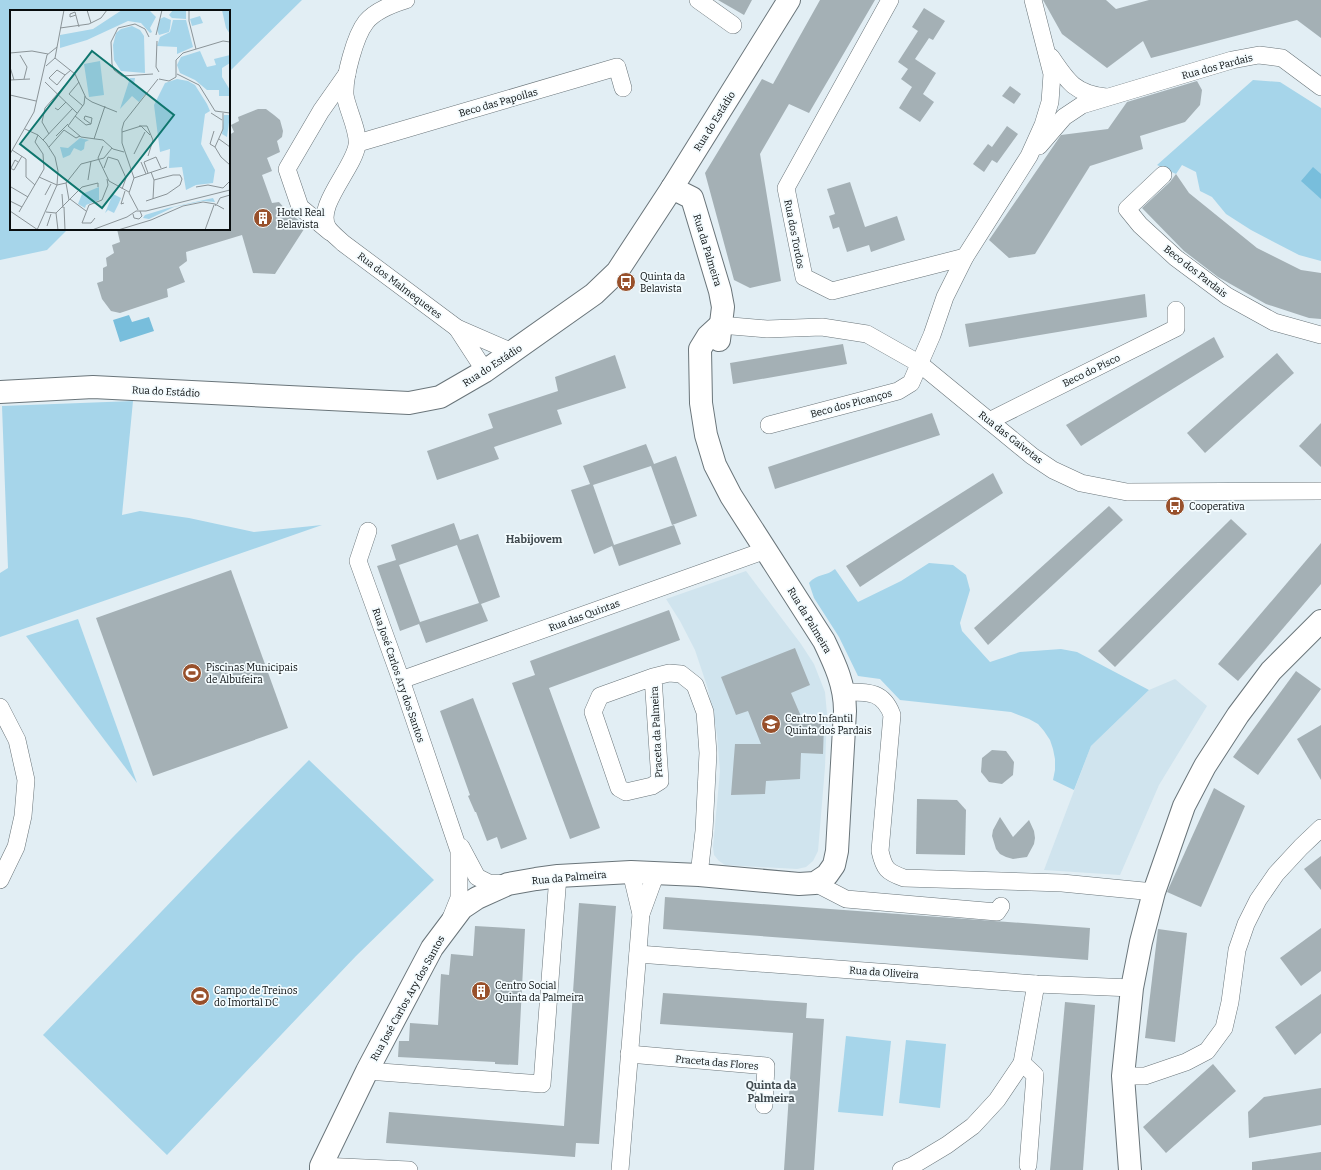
<svg xmlns="http://www.w3.org/2000/svg" width="1321" height="1170" viewBox="0 0 1321 1170" font-family="Bitter,serif">
  <rect width="100%" height="100%" fill="#e2eef4"/>
  <g fill="#d0e4ee">
    <path d="M746,571L801,644L814,664L825,692L827,714L825,767L818,851L813,861L806,867L797,869L725,865L719,861L714,855L713,847L720,771L717,734L708,689L695,650L680,621L666,599Z"/>
    <path d="M1175,679L1207,706L1159,785L1120,875L1044,870L1091,746L1149,690Z"/>
  </g>
  <g fill="#a6d5ea">
    <path d="M0,0H302L229,72V11H11V229H68L47,250L0,260Z"/>
    <path d="M1253,80L1280,82L1321,108V261L1299,255L1251,230L1226,214L1212,197L1200,191L1196,172L1182,165L1176,174L1157,165Z"/>
    <path d="M133,401L122,515L140,511L189,518L254,532L322,525L0,637V573L8,568L2,406Z"/>
    <path d="M929,563L953,565L966,575L970,590L960,623L962,631L990,662L1020,652L1061,649L1077,652L1149,690L1091,746L1074,790L1053,780L1055,770V759L1053,749L1050,740L1044,731L1038,724L1029,719L1011,712L900,700L880,679L858,676L839,637L814,598L809,583C818,573 825,577 835,569L858,602L901,581Z"/>
    <path d="M78,619L137,783L26,636Z"/>
    <path d="M309,760L434,880L356,956L167,1155L43,1035L233,837Z"/>
    <path d="M846,1036L891,1041L883,1116L838,1112Z"/>
    <path d="M906,1040L946,1044L940,1108L899,1103Z"/>
  </g>
  <g fill="#78bedc">
    <path d="M1313,167L1321,174V199L1301,181Z"/>
    <path d="M129,315L132,322L149,317L154,331L120,342L113,320Z"/>
  </g>
  <g fill="#a4b0b5" fill-rule="evenodd">
    <path d="M718,0H752L744,15Z"/>
    <path d="M820,0H875L809,113L789,104L760,154L781,281L750,288L734,280L705,173L762,79L773,84Z"/>
    <path d="M1043,0H1106L1116,9L1149,0H1321V38L1297,20L1151,58L1143,41L1107,68L1062,34Z"/>
    <path d="M924,8L945,21L933,40L929,38L915,59L936,73L923,94L934,102L920,122L899,108L912,87L901,79L908,69L898,62L918,31L912,27Z"/>
    <path d="M1197,81L1202,90L1200,105L1185,122L1140,136L1143,149L1090,166L1035,254L1009,258L989,240L1061,135L1108,129L1127,102Z"/>
    <path d="M1010,86L1021,94L1014,104L1002,96Z"/>
    <path d="M258,109H266L274,115L280,120L283,131L282,137L277,141L280,152L267,158L272,171L262,175L272,203L279,202L287,211L306,226L275,274L253,273L242,235L186,252L187,261L179,267L185,282L167,289L168,297L120,313L111,311L102,299L97,283L103,281V268L107,266L106,258L114,253L112,245L120,242L117,229H229V135L234,132L231,125L239,121L238,117Z"/>
    <path d="M1007,126L1018,134L997,163L992,160L984,172L973,164L988,144L992,147Z"/>
    <path d="M1176,174L1189,193L1257,248L1301,270L1321,273V319L1309,318L1266,304L1218,277L1184,251L1142,208L1170,182Z"/>
    <path d="M850,182L865,227L897,216L905,240L871,252L869,245L847,252L839,227L833,229L829,216L835,214L827,189Z"/>
    <path d="M1145,294L1147,317L969,347L965,324Z"/>
    <path d="M1214,337L1224,357L1081,446L1066,425Z"/>
    <path d="M843,344L847,364L733,384L730,363Z"/>
    <path d="M1277,353L1294,373L1205,453L1187,433Z"/>
    <path d="M615,355L626,388L557,410L562,424L494,447L499,459L437,480L427,451L493,428L488,414L558,391L555,377Z"/>
    <path d="M932,413L940,435L775,489L768,467Z"/>
    <path d="M1321,423V467L1299,446Z"/>
    <path d="M646,444L654,464L676,456L697,516L672,525L651,466L593,485L614,545L674,525L681,544L619,566L612,546L594,554L571,490L590,484L583,466Z"/>
    <path d="M993,473L1003,493L860,587L846,566Z"/>
    <path d="M1109,506L1123,520L988,645L974,628Z"/>
    <path d="M1231,519L1247,534L1115,667L1098,651Z"/>
    <path d="M454,523L460,540L478,534L500,597L481,604L488,621L426,643L419,624L400,631L377,566L396,560L391,545ZM457,545L479,603L420,622L399,565Z"/>
    <path d="M1321,543V584L1238,681L1218,664Z"/>
    <path d="M231,570L288,728L153,776L96,618Z"/>
    <path d="M669,610L680,640L549,688L600,828L570,839L512,683L535,675L530,661Z"/>
    <path d="M795,648L810,685L791,693L803,721L824,724L823,754L801,753L800,779L766,781L765,794L731,795L735,744H761L748,711L736,715L721,677Z"/>
    <path d="M1296,671L1321,689L1258,775L1233,757Z"/>
    <path d="M473,698L527,839L501,849L497,837L487,841L476,812H475L468,796L470,795L440,711Z"/>
    <path d="M1321,725V780L1297,739Z"/>
    <path d="M992,750L1006,751L1014,762L1013,775L1002,784L989,782L981,772L982,758Z"/>
    <path d="M1214,788L1245,806L1201,907L1167,892Z"/>
    <path d="M917,799L957,800L966,810L965,855L916,854Z"/>
    <path d="M1000,817L1013,837L1029,820L1034,831L1035,838L1034,844L1027,857L1013,859L1006,857L1000,854L996,849L992,836L993,830Z"/>
    <path d="M1321,856V890L1304,869Z"/>
    <path d="M665,897L1090,928L1088,960L663,929Z"/>
    <path d="M579,903L616,906L599,1144L576,1143L575,1157L386,1143L389,1112L564,1126Z"/>
    <path d="M475,926L525,929L518,1065L495,1064V1062L398,1057L399,1041H409L410,1023L438,1025L441,974L449,975L451,954L473,956Z"/>
    <path d="M1321,928V971L1301,986L1280,958Z"/>
    <path d="M1158,929L1187,933L1175,1042L1145,1038Z"/>
    <path d="M663,993L807,1003L806,1018L824,1019L814,1170H784L793,1033L660,1024Z"/>
    <path d="M1321,994V1033L1295,1055L1275,1027Z"/>
    <path d="M1065,1002L1095,1005L1083,1170H1050Z"/>
    <path d="M1213,1064L1236,1091L1166,1153L1143,1127Z"/>
    <path d="M1321,1088V1125L1249,1138L1248,1112L1264,1097Z"/>
    <path d="M1321,1152V1170H1252V1162Z"/>
  </g>
  <g fill="none" stroke-linecap="round" stroke-linejoin="round">
    <g stroke="#6a757a" stroke-width="18">
      <g id="street">
        <path d="M406,0C393,4 375,11 366,22C355,36 344,77 345,95C347,109 359,131 357,145C354,168 314,207 328,228C331,233 338,238 343,243L457,328L512,352"/>
        <path d="M698,0L733,25"/>
        <path d="M890,0L786,188L804,277L832,291L965,257"/>
        <path d="M1051,57C1067,81 1075,94 1106,97"/>
        <path d="M358,143L617,67L623,88"/>
        <path d="M1039,146L1064,117L1082,105L1232,60L1259,55L1282,58L1321,87"/>
        <path d="M1163,175L1127,209L1140,225L1176,258L1227,296L1274,322L1321,335"/>
        <path d="M330,232L300,207L287,169L321,111L347,74"/>
        <path d="M720,325L767,329L822,327L867,334L920,364L1032,456L1053,470L1081,483L1127,492L1321,491"/>
        <path d="M457,328L485,371"/>
        <path d="M989,421L1176,328V310"/>
        <path d="M769,425L898,391L911,383L932,335L945,297L965,257L1029,156L1043,125L1050,102L1052,74L1033,0"/>
        <path d="M368,531L358,561L401,680L459,851V898L451,918"/>
        <path d="M653,677L660,781L652,786L626,792L619,788L593,712L600,696L653,677L669,673L681,674L695,685L705,712L708,753L704,831L699,875"/>
        <path d="M401,680L766,550"/>
        <path d="M844,692C866,692 883,690 892,715L880,851C884,869 887,872 904,878L1062,883L1154,892"/>
        <path d="M0,707L17,740L26,780L23,816L16,847L0,880"/>
        <path d="M461,847L477,877L489,883L508,884"/>
        <path d="M631,872L641,914"/>
        <path d="M815,883L846,899L997,912L1001,906"/>
        <path d="M638,954L1036,984L1132,988"/>
        <path d="M629,1054L766,1066L764,1105"/>
        <path d="M1022,1063L1035,1075L1028,1165"/>
        <path d="M367,1071L542,1084L558,876"/>
        <path d="M1123,1076H1145L1186,1062L1207,1051L1224,1028L1230,1002L1237,950L1246,924L1258,900L1276,874L1301,847L1321,828"/>
        <path d="M321,1166L409,1170"/>
        <path d="M620,1170L641,914L656,873"/>
        <path d="M901,1170L912,1166L947,1145L973,1126L997,1100L1022,1063L1036,984"/>
      </g>
    </g>
    <g stroke="#6a757a" stroke-width="24">
      <g id="secondary">
        <path d="M672,188L692,198L720,291L723,307L719,340"/>
        <path d="M0,392L93,387L409,403L440,397L485,371L594,294L617,272L672,188L789,0"/>
        <path d="M321,1170V1166L367,1071L432,948L462,908L477,898L508,884L536,879L558,876L631,872L699,875L799,884L815,883L827,875L834,865L837,851L845,711C845,685 835,664 824,641L731,496L715,465L706,435L701,403L700,349L708,336L720,325"/>
        <path d="M1130,1170L1123,1076L1132,988L1141,942L1154,892L1184,806L1205,766L1238,715L1271,671L1321,621"/>
      </g>
    </g>
    <use href="#street" stroke="#fff" stroke-width="17"/>
    <use href="#secondary" stroke="#fff" stroke-width="22"/>
  </g>
  <defs>
    <g id="building-disc" transform="scale(1)"><circle r="9.5" fill="#98502b" stroke="#f3fbfe"/><path d="M-4-6H4V6H1V3H-1V6H-4ZM-2.5-4.3h1.7v1.8h-1.7ZM.8-4.3h1.7v1.8H.8ZM-2.5-1h1.7V.8h-1.7ZM.8-1h1.7V.8H.8Z" fill="#fff"/></g>
    <g id="bus-disc" transform="scale(1)"><circle r="9.5" fill="#98502b" stroke="#f3fbfe"/><path d="M-5-6H5V4H4V6H2V4H-2V6H-4V4H-5ZM-3.5-4V0h7V-4ZM-3.5 1.2v1.5H-2V1.2ZM2 1.2v1.5H3.5V1.2Z" fill="#fff"/></g>
    <g id="stadium-disc" transform="scale(1)"><circle r="9.5" fill="#98502b" stroke="#f3fbfe"/><path d="M0-5a6.5 5 0 1 0 0 10a6.5 5 0 1 0 0-10ZM-3.5-1.8h7v3.6h-7Z" fill="#fff"/></g>
    <g id="school-disc" transform="scale(1)"><circle r="9.5" fill="#98502b" stroke="#f3fbfe"/><path d="M0-5L7-2L0 1L-7-2ZM-4 1L0 2.5L4 1V4Q0 6-4 4Z" fill="#fff"/></g>
  </defs>
  <g fill-rule="evenodd">
    <use href="#building-disc" x="263" y="218"/>
    <use href="#bus-disc" x="626" y="282"/>
    <use href="#bus-disc" x="1175" y="506"/>
    <use href="#stadium-disc" x="192" y="673"/>
    <use href="#school-disc" x="771" y="724"/>
    <use href="#building-disc" x="481" y="991"/>
    <use href="#stadium-disc" x="200" y="996"/>
  </g>
  <g text-anchor="middle" stroke-width="3.5" stroke-linejoin="round" paint-order="stroke">
    <g font-size="10" fill="#090d0e" stroke="#f3fbfe">
      <text transform="translate(1217 66) rotate(-15)" y="4">Rua dos Pardais</text>
      <text transform="translate(498 102) rotate(-16)" y="4">Beco das Papoilas</text>
      <text transform="translate(714 121) rotate(-58)" y="4">Rua do Estádio</text>
      <text transform="translate(795 234) rotate(79)" y="4">Rua dos Tordos</text>
      <text transform="translate(708 250) rotate(73)" y="4">Rua da Palmeira</text>
      <text transform="translate(1196 271) rotate(38)" y="4">Beco dos Pardais</text>
      <text transform="translate(400 285) rotate(37)" y="4">Rua dos Malmequeres</text>
      <text transform="translate(492 365) rotate(-33)" y="4">Rua do Estádio</text>
      <text transform="translate(1091 370) rotate(-26)" y="4">Beco do Pisco</text>
      <text transform="translate(166 391) rotate(3)" y="4">Rua do Estádio</text>
      <text transform="translate(851 403) rotate(-15)" y="4">Beco dos Picanços</text>
      <text transform="translate(1011 437) rotate(38)" y="4">Rua das Gaivotas</text>
      <text transform="translate(584 615) rotate(-20)" y="4">Rua das Quintas</text>
      <text transform="translate(810 620) rotate(59)" y="4">Rua da Palmeira</text>
      <text transform="translate(399 675) rotate(71)" y="4">Rua José Carlos Ary dos Santos</text>
      <text transform="translate(656 732) rotate(-93)" y="4">Praceta da Palmeira</text>
      <text transform="translate(569 877) rotate(-5)" y="4">Rua da Palmeira</text>
      <text transform="translate(884 972) rotate(4)" y="4">Rua da Oliveira</text>
      <text transform="translate(407 998) rotate(-61)" y="4">Rua José Carlos Ary dos Santos</text>
      <text transform="translate(717 1062) rotate(5)" y="4">Praceta das Flores</text>
    </g>
    <g font-size="10" fill="#090d0e" stroke="#f3fbfe" text-anchor="start">
      <text x="277" y="216">Hotel Real<tspan x="277" dy="12">Belavista</tspan></text>
      <text x="640" y="280">Quinta da<tspan x="640" dy="12">Belavista</tspan></text>
      <text x="1189" y="510">Cooperativa</text>
      <text x="206" y="671">Piscinas Municipais<tspan x="206" dy="12">de Albufeira</tspan></text>
      <text x="785" y="722">Centro Infantil<tspan x="785" dy="12">Quinta dos Pardais</tspan></text>
      <text x="495" y="989">Centro Social<tspan x="495" dy="12">Quinta da Palmeira</tspan></text>
      <text x="214" y="994">Campo de Treinos<tspan x="214" dy="12">do Imortal DC</tspan></text>
    </g>
    <g font-size="11" font-weight="bold" fill="#404a4f" stroke="#f3fbfe">
      <text x="534" y="543">Habijovem</text>
      <text x="771" y="1089">Quinta da<tspan x="771" dy="13">Palmeira</tspan></text>
    </g>
  </g>
  <g transform="translate(10 10)">
    <rect width="220" height="220" fill="#e2eef4"/>
    <path d="M112,0H142L140,1L146,7L140,18L142,22L140,23L131,13L118,11L77,30L50,38V25L83,19ZM163,0H176V9L162,8L159,5ZM212,0H220V24L216,18ZM190,6L193,13L182,16L180,9ZM154,7L161,10L160,18L159,22L149,25L147,20L150,9ZM163,10H176L183,37L167,44V37L147,36L150,27L160,22ZM122,16L130,20L134,26L135,63L111,61L104,50L103,35L106,23L111,19ZM190,41L197,57L206,55L204,49L220,45V53L212,58V67L220,80V86H209V80H197L185,70L170,63L167,55L171,47ZM90,51L94,85L79,87L74,54ZM120,68H125L124,75L136,83L129,92L122,86L110,99ZM167,69L178,71L185,75L197,94L200,101L195,104L191,134L205,160L203,173L186,175L176,180L172,157L159,158L160,139L150,142L144,95L155,73ZM214,105H220L217,127L212,124ZM70,128L79,130L75,132L74,139L71,141L64,138L60,145L53,148L50,137L58,138ZM89,177V190L76,195L75,198L68,194L72,184ZM103,184L111,188L108,195L104,203L98,200L95,203ZM203,188L205,192L193,191L164,197L139,209L133,208L135,205L158,198Z" fill="#a6d5ea"/>
    <path fill="none" stroke="#8b9498" stroke-width="1" d="M77,0L81,13M179,0V11L186,39M66,5L60,7V4L65,2L69,17M50,18L79,14L91,8L97,0M146,25L152,0M139,27L135,19L125,14L108,18L101,32L102,54L104,60L112,66L143,64M147,31L146,57L149,62M0,43L22,41L38,44M10,45L17,57L14,69M45,48L65,64L76,88L82,92M36,56L45,48L54,0M0,57L4,70M167,64L189,75L205,101L220,103M55,65L47,75L39,68L47,60L55,65L61,60M149,69L159,71L166,67V50L173,43L213,31L220,32M0,70L20,69M35,72L67,103M69,72L59,84L73,96M0,85L26,91M75,86L74,94L58,116L71,127L93,130L103,139L114,142M82,92L107,102M45,98L48,100L56,92M201,103L212,110M213,103V119L205,137L211,147L220,155M65,106L76,115L81,114M75,106L82,108L81,114L74,109ZM129,116H137L143,130L138,146M15,119L28,125L36,133L45,147L48,161L47,175L27,220M204,121L200,134L205,137M112,122L131,116L140,125M39,124L32,112L35,98L65,64M46,126L58,114M84,129L95,96M209,129L220,137M33,130L63,98M93,136L88,148L99,171L119,182M39,137L54,120L66,128L70,126M2,140L16,149V167L25,175M0,144L24,102L37,45L47,37M124,144L135,122M131,152L136,164M0,158L4,160L12,146M1,158L5,150L8,152M94,158L98,147L108,150L116,168L112,179M141,162L144,170L143,189M138,163L134,152L146,147L151,158M29,167L47,175L56,173L71,154L94,148L102,138M124,168L157,157M78,170L81,151M56,173L59,190M1,177L18,187M186,177L198,175L213,178L220,171M52,184L53,198M35,185L41,174M60,189L76,201M0,191L12,197M136,191L157,184L170,175L172,169L170,165H163L144,170M114,193L111,194L115,181M207,194L210,188L220,185M206,196L205,194L214,199M54,197L55,220M128,200L119,183L124,168L112,133V119L114,112L148,69M0,201L28,220M9,202L34,159L33,144L25,132L28,125M36,202L46,203L72,177L88,173V177M46,203L48,220M123,204L124,208L129,209L132,206L130,201M85,208L81,213H72L79,195L92,190L98,175L97,169M37,216L41,204M82,220L117,207L126,201H136L220,180M108,220L141,210L173,196L193,192L205,194M195,220L204,195"/>
    <path fill="#0f766e" fill-opacity="0.15" stroke="#0f766e" stroke-width="2" d="M82,41L164,105L92,198L10,134Z"/>
    <rect width="220" height="220" fill="none" stroke="#090d0e" stroke-width="2"/>
  </g>
</svg>
